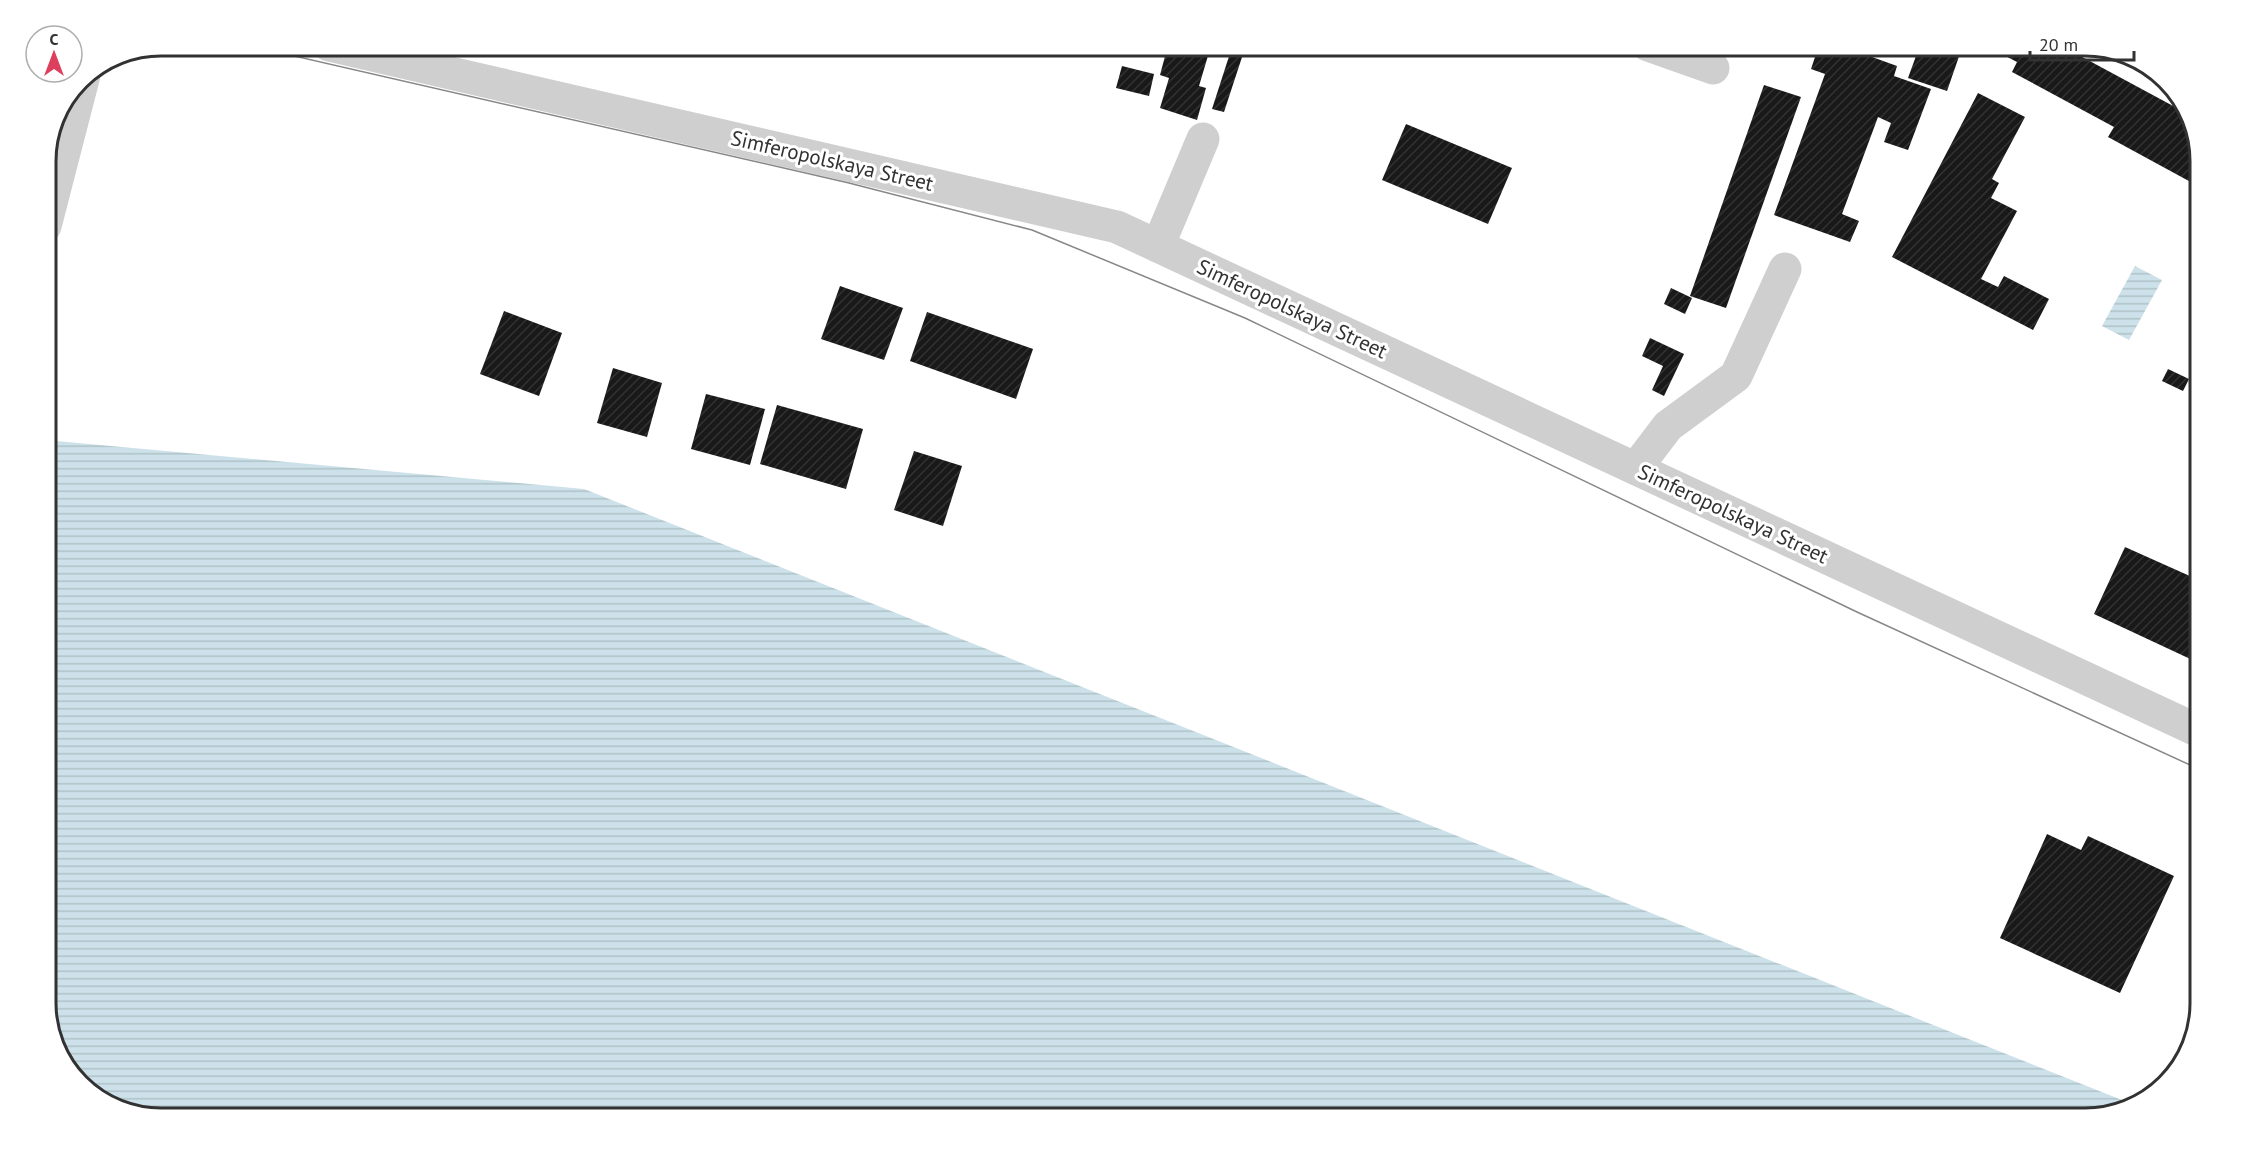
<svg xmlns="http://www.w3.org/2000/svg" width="2246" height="1163" viewBox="0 0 2246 1163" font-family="'PT Sans',sans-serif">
  <defs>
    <pattern id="water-rules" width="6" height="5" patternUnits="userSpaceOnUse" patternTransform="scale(1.5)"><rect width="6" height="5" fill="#cce1e9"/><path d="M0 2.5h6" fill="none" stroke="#b0c2c8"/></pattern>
    <pattern id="building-hatch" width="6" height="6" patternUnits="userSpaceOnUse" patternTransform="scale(1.5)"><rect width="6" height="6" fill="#191919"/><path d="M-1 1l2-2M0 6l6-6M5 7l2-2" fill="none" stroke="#323232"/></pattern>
  </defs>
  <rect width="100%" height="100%" fill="#fff"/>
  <g fill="url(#water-rules)">
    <path d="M2135,266L2162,280L2129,340L2102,326Z"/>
    <path d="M45,440L584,489L2132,1104L2086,1118H161L109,1106L65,1067L45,1010Z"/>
  </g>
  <g fill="url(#building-hatch)">
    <path d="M1168,45H1197L1210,49L1199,86L1206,88L1197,120L1160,108L1169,78L1160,75Z"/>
    <path d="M1819,45H1839L1897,66L1894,76L1931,89L1908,150L1884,142L1891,123L1878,117L1842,214L1859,221L1850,242L1774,215L1825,74L1811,69Z"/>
    <path d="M1920,45H1963L1947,91L1908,78Z"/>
    <path d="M1997,45H2060L2188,114L2201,153V182L2198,186L2108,137L2114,127L2012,72L2017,62L1994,50Z"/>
    <path d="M1232,47L1244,51L1224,112L1212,109Z"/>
    <path d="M1122,66L1154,74L1149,96L1116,88Z"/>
    <path d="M1764,85L1801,97L1726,308L1690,296Z"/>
    <path d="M1978,93L2025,117L1992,179L1999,183L1991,198L2017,211L1981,279L1998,287L2004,276L2049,299L2033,330L1892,257Z"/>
    <path d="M1406,124L1512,168L1488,224L1382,180Z"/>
    <path d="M840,286L903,308L884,360L821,339Z"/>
    <path d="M1671,288L1692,298L1685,314L1664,304Z"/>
    <path d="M504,311L562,333L539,396L480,374Z"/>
    <path d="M927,312L1033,349L1016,399L910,361Z"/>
    <path d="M1650,338L1684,354L1664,396L1652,390L1663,366L1642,356Z"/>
    <path d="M613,368L662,383L647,437L597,423Z"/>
    <path d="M2168,369L2189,379L2183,391L2162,381Z"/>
    <path d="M706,394L765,409L750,465L691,449Z"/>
    <path d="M777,405L863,429L846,489L760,464Z"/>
    <path d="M914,451L962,466L943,526L894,510Z"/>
    <path d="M2125,547L2201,581V664L2094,614Z"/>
    <path d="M2047,834L2081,850L2088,836L2174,876L2120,993L2000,938Z"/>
  </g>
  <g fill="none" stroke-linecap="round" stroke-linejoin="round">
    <g stroke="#cfcfcf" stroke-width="33">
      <path d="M329,45L1117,227L2201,732"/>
      <path d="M1648,45L1713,68"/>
      <path d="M45,226L84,75"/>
      <path d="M1158,246L1203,139"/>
      <path d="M1636,468L1668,426L1736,376L1785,269"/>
    </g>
    <path stroke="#878787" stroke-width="1.5" d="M246,45L849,183L1032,230L1245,318L1857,612L2201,770"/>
  </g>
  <g text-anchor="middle" stroke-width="6" stroke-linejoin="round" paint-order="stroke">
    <g font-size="21" fill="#323232" stroke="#fff">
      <text transform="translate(832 161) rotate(13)" y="7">Simferopolskaya Street</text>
      <text transform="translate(1292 309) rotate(25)" y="7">Simferopolskaya Street</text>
      <text transform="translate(1733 514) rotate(25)" y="7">Simferopolskaya Street</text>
    </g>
  </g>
  <path d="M0 0H2246V1163H0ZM161 56H2085A105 105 0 0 1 2190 161V1003A105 105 0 0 1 2085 1108H161A105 105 0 0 1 56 1003V161A105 105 0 0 1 161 56Z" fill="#fff" fill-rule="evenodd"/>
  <path fill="none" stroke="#323232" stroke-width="3" d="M161 56H2085A105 105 0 0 1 2190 161V1003A105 105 0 0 1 2085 1108H161A105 105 0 0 1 56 1003V161A105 105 0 0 1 161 56Z"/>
  <g transform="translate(54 54)"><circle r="28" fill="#ffffff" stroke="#adadad" stroke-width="1.5"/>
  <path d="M0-4.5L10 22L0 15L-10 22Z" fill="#dc405c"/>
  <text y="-9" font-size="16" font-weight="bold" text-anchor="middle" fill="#323232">С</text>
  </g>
  <path d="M2030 51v9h104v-9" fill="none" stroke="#323232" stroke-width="3"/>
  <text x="2039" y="51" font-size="18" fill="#323232" stroke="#ffffff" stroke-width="4.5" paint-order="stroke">20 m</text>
</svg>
